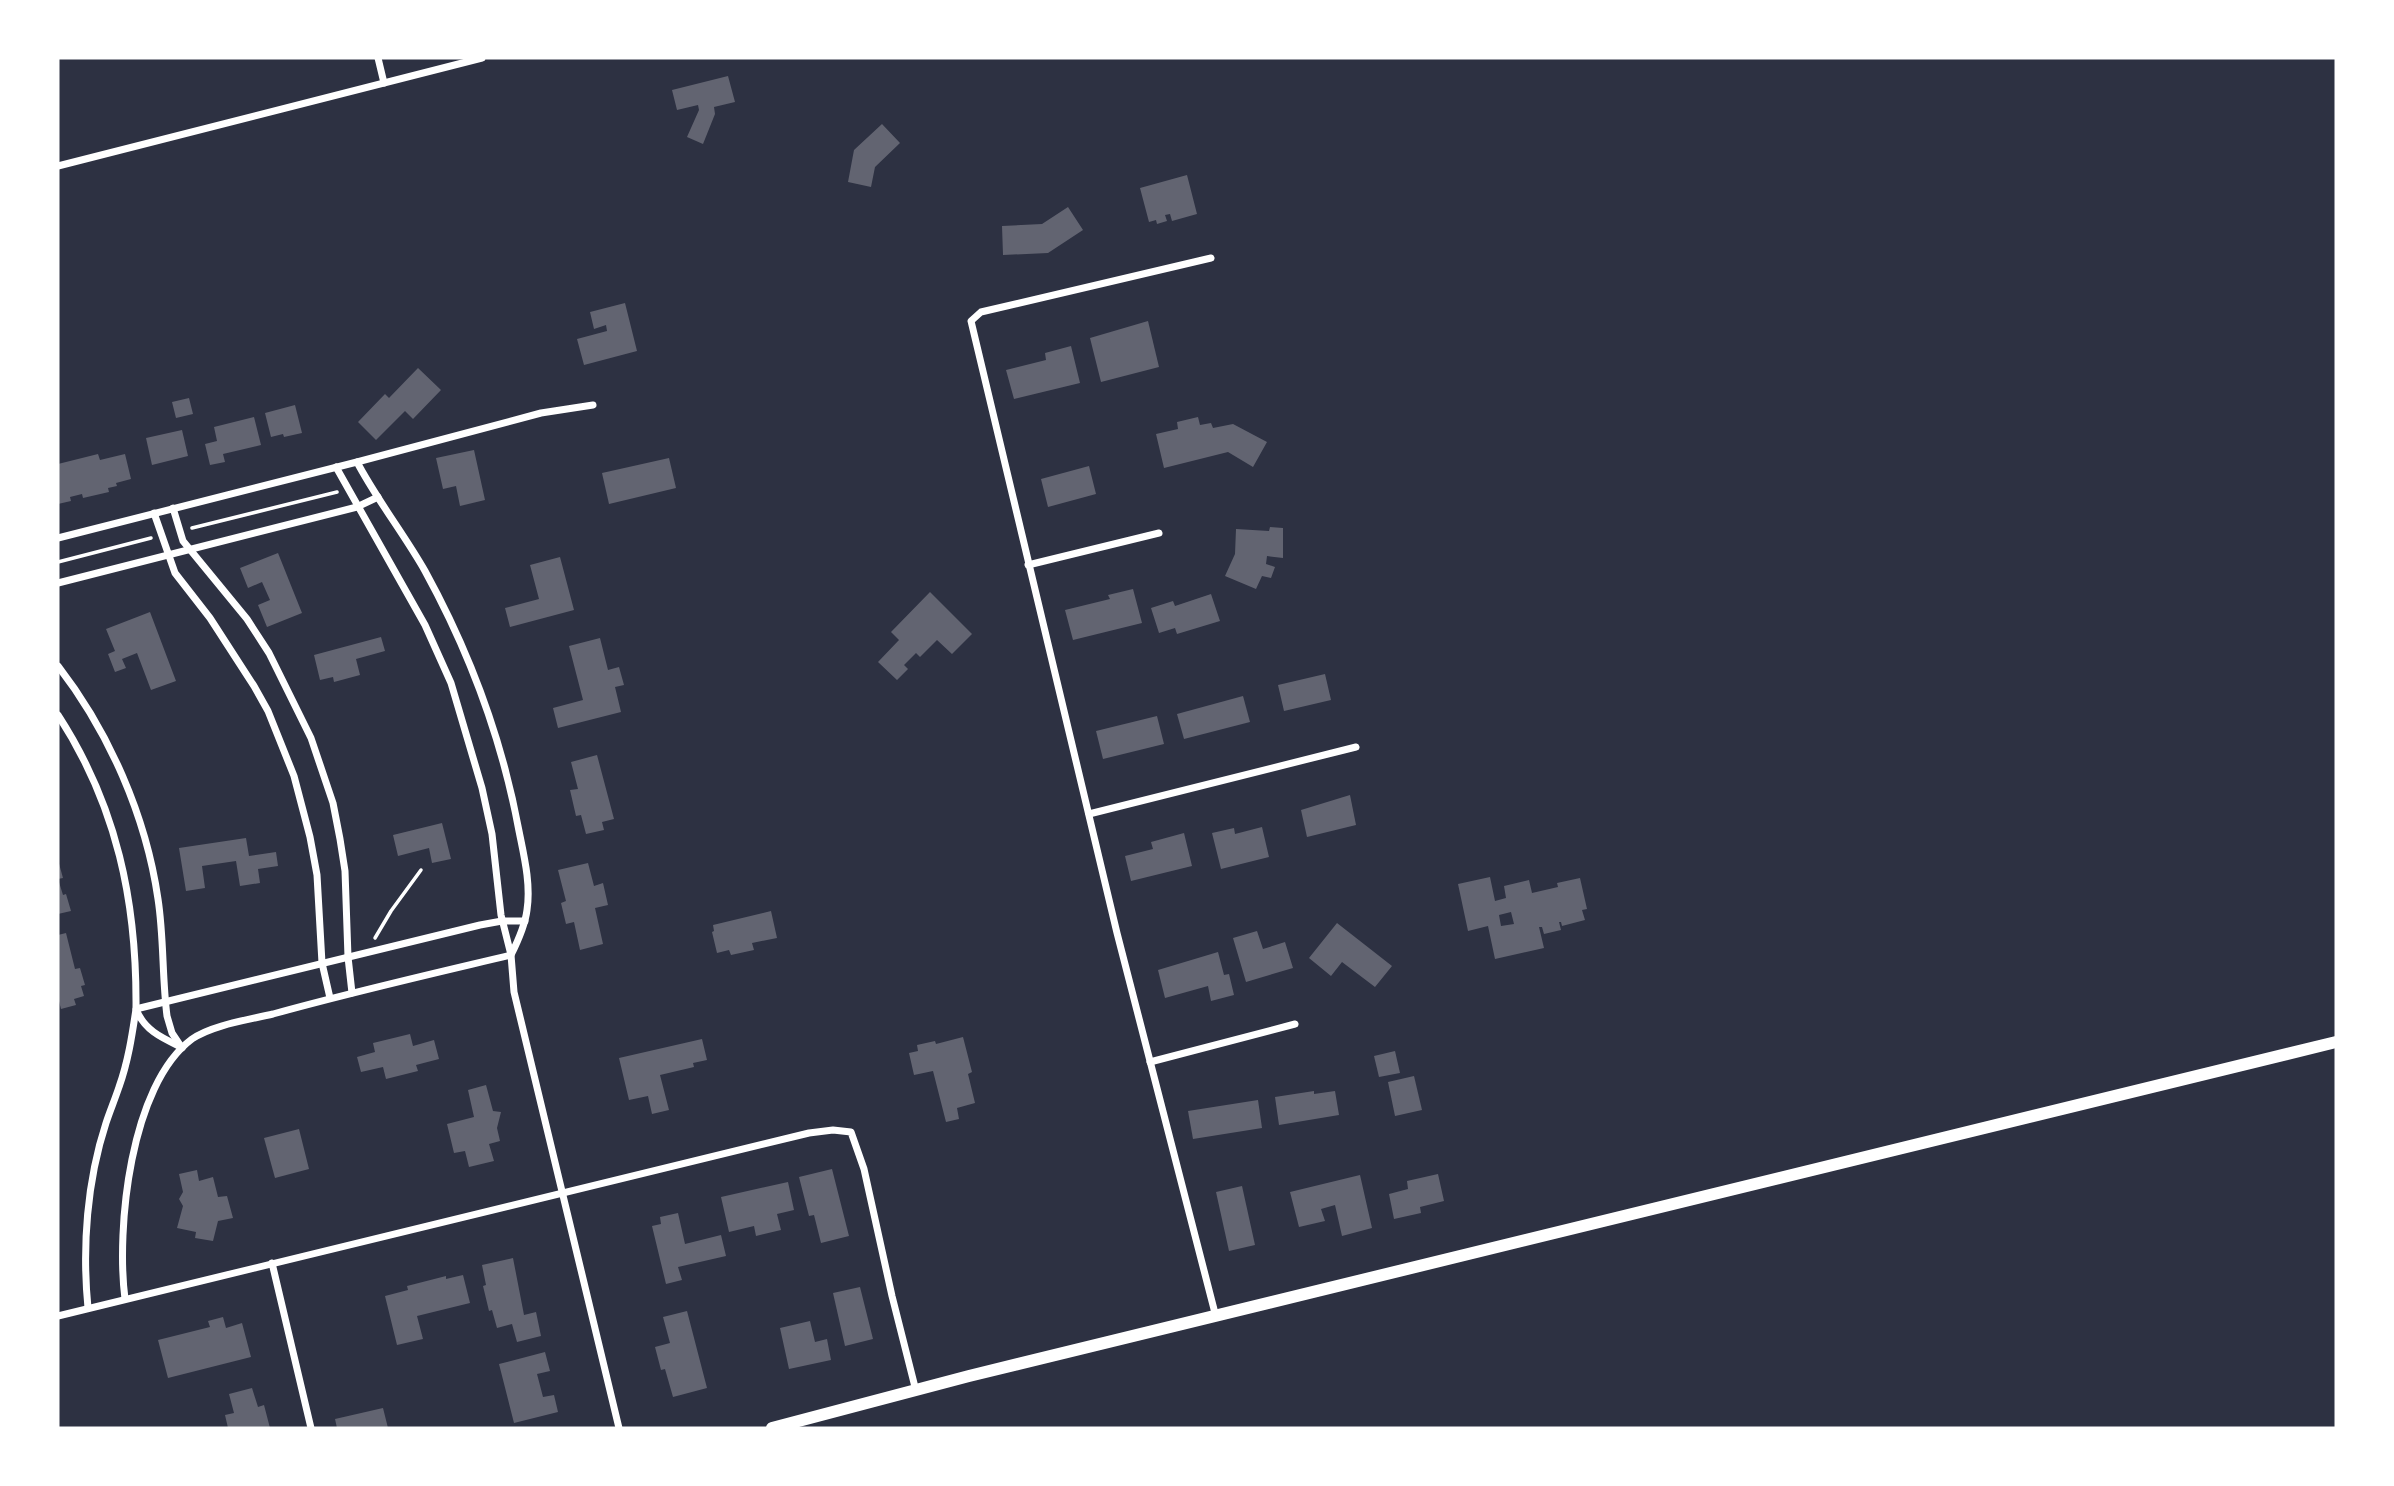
<svg xmlns="http://www.w3.org/2000/svg" width="2394" height="1486" viewBox="0 0 2394 1486" font-family="Signika,sans-serif">
  <rect width="100%" height="100%" fill="#2d3142"/>
  <g fill="#626471" fill-rule="evenodd">
    <path d="M728,76L735,102L714,107L715,114L703,144L687,137L699,110L698,105L677,110L672,90Z"/>
    <path d="M882,124L900,143L875,167L871,187L848,182L854,150Z"/>
    <path d="M1187,175L1197,214L1172,221L1170,214L1165,215L1167,221L1157,224L1156,220L1149,222L1140,188Z"/>
    <path d="M1068,207L1083,230L1048,253L1003,255L1002,226L1042,224Z"/>
    <path d="M625,303L637,351L584,365L577,339L607,331L606,325L594,329L590,312Z"/>
    <path d="M1148,321L1159,367L1101,382L1090,338Z"/>
    <path d="M1071,346L1080,383L1014,399L1006,370L1046,360L1045,353Z"/>
    <path d="M418,368L441,390L413,419L405,411L376,440L358,422L385,394L389,398Z"/>
    <path d="M189,398L193,414L176,418L172,402Z"/>
    <path d="M295,405L302,433L284,437L283,434L271,437L265,413Z"/>
    <path d="M254,417L261,445L223,454L225,462L210,465L205,444L217,441L214,427Z"/>
    <path d="M1198,417L1200,425L1211,423L1213,428L1233,424L1267,442L1253,467L1228,452L1164,468L1156,434L1178,429L1177,422Z"/>
    <path d="M182,430L188,456L152,465L146,438Z"/>
    <path d="M474,450L485,500L460,506L456,486L443,489L436,458Z"/>
    <path d="M98,454L100,460L125,454L131,479L116,483L117,486L108,488L109,492L83,498L82,494L70,497L71,501L58,504V464Z"/>
    <path d="M669,458L676,488L609,504L602,473Z"/>
    <path d="M1089,466L1096,494L1048,507L1041,479Z"/>
    <path d="M1270,527L1283,528V558L1267,556L1266,564L1275,567L1271,578L1262,576L1256,589L1225,576L1235,554L1236,529L1269,531Z"/>
    <path d="M278,553L302,613L267,627L258,605L270,600L262,582L248,588L240,568Z"/>
    <path d="M560,557L574,610L510,627L505,608L539,599L530,565Z"/>
    <path d="M1133,589L1142,623L1073,640L1065,610L1110,599L1108,595Z"/>
    <path d="M930,592L972,634L952,654L937,640L920,657L916,653L904,665L908,669L897,680L878,662L899,640L891,632Z"/>
    <path d="M1211,594L1220,621L1177,634L1175,628L1159,633L1151,608L1173,601L1175,606Z"/>
    <path d="M150,612L176,681L151,690L137,653L122,659L126,668L115,672L108,654L115,651L106,629Z"/>
    <path d="M381,637L385,651L356,659L360,675L334,682L333,677L320,680L314,655Z"/>
    <path d="M600,638L608,670L619,667L624,685L615,687L621,712L558,728L553,708L583,700L569,646Z"/>
    <path d="M1325,674L1331,700L1284,711L1278,685Z"/>
    <path d="M1243,696L1250,722L1184,739L1177,714Z"/>
    <path d="M1157,716L1164,744L1103,759L1096,731Z"/>
    <path d="M597,755L614,819L602,822L604,830L586,834L581,815L576,816L570,790L578,789L571,762Z"/>
    <path d="M1350,795L1356,825L1307,837L1301,810Z"/>
    <path d="M442,823L451,859L432,863L429,848L398,856L393,835Z"/>
    <path d="M1262,827L1269,857L1221,869L1212,833L1234,828L1235,834Z"/>
    <path d="M1184,833L1192,866L1131,881L1125,856L1153,849L1151,842Z"/>
    <path d="M246,838L249,856L276,852L278,866L258,869L260,883L240,886L236,861L202,866L205,888L186,891L179,848Z"/>
    <path d="M58,860L63,878L58,879L63,895L66,894L71,911L58,914Z"/>
    <path d="M588,863L594,886L603,883L608,905L595,908L603,944L580,950L574,922L566,924L561,903L566,901L558,870Z"/>
    <path d="M1490,877L1495,901L1506,898L1504,886L1529,880L1532,893L1558,887L1557,883L1580,878L1587,909L1582,910L1585,920L1562,926L1561,922H1559L1561,930L1544,934L1542,927H1539L1544,948L1495,959L1488,926L1468,931L1458,884ZM1511,912L1514,924L1501,926L1499,915Z"/>
    <path d="M771,911L777,938L752,943L754,950L731,955L729,950L717,953L712,932L714,931L713,925Z"/>
    <path d="M1337,923L1392,966L1375,987L1342,962L1331,976L1309,958Z"/>
    <path d="M1257,931L1263,949L1285,942L1293,968L1246,982L1233,938Z"/>
    <path d="M66,933L75,969L80,968L85,985L81,986L84,996L74,999L76,1005L61,1009L58,997V935Z"/>
    <path d="M1218,952L1224,975L1229,974L1234,995L1211,1001L1208,986L1165,998L1158,970Z"/>
    <path d="M410,1034L413,1046L434,1040L439,1059L416,1065L418,1071L386,1079L383,1067L361,1072L357,1057L375,1052L373,1043Z"/>
    <path d="M963,1037L972,1072L968,1074L975,1103L957,1108L959,1119L946,1122L933,1071L914,1075L909,1053L918,1051L917,1045L935,1041L936,1044Z"/>
    <path d="M702,1039L707,1060L693,1063L694,1067L660,1075L669,1110L652,1114L648,1096L629,1100L619,1058Z"/>
    <path d="M1395,1051L1400,1073L1379,1077L1374,1056Z"/>
    <path d="M1414,1076L1422,1110L1395,1116L1388,1082Z"/>
    <path d="M486,1085L493,1111L501,1112L497,1128L500,1141L489,1144L494,1161L469,1167L465,1151L454,1153L447,1124L474,1117L468,1090Z"/>
    <path d="M1314,1091V1094L1335,1091L1339,1115L1279,1125L1275,1097Z"/>
    <path d="M1258,1100L1262,1128L1193,1139L1188,1111Z"/>
    <path d="M299,1129L309,1169L275,1178L264,1138Z"/>
    <path d="M832,1169L849,1236L821,1243L814,1215L809,1216L799,1177Z"/>
    <path d="M197,1170L199,1181L213,1177L218,1197L227,1196L233,1218L218,1221L213,1241L195,1238L196,1232L177,1228L183,1206L179,1199L183,1192L179,1174Z"/>
    <path d="M1438,1174L1444,1201L1420,1207L1421,1213L1394,1219L1389,1194L1408,1189L1407,1181Z"/>
    <path d="M1360,1175L1372,1228L1342,1236L1335,1205L1321,1209L1325,1221L1299,1227L1290,1192Z"/>
    <path d="M788,1182L794,1210L777,1214L781,1230L756,1236L754,1226L729,1232L721,1197Z"/>
    <path d="M1242,1186L1255,1245L1229,1251L1216,1192Z"/>
    <path d="M678,1213L685,1244L721,1235L726,1256L678,1267L682,1280L666,1284L652,1226L661,1224L660,1217Z"/>
    <path d="M513,1258L524,1315L536,1312L541,1336L517,1342L512,1324L497,1328L492,1310L489,1311L483,1286L486,1285L482,1265Z"/>
    <path d="M463,1275L470,1303L417,1316L423,1339L397,1345L385,1296L408,1290L407,1286L446,1276V1279Z"/>
    <path d="M860,1287L873,1339L845,1346L833,1293Z"/>
    <path d="M687,1311L707,1388L673,1397L665,1369L661,1370L655,1347L670,1343L663,1317Z"/>
    <path d="M223,1317L226,1328L242,1323L251,1357L168,1378L158,1340L210,1327L208,1321Z"/>
    <path d="M810,1321L815,1342L827,1339L831,1360L789,1369L780,1328Z"/>
    <path d="M545,1352L550,1371L537,1374L543,1397L554,1395L558,1412L514,1423L499,1364Z"/>
    <path d="M252,1388L258,1407L264,1405L270,1428H228L225,1415L234,1413L229,1394Z"/>
    <path d="M383,1408L388,1428H337L335,1419Z"/>
  </g>
  <g fill="none" stroke-linecap="round" stroke-linejoin="round">
    <g stroke="#fff" stroke-width="3.5">
      <path d="M192,528L337,492"/>
      <path d="M58,562L151,538"/>
      <path d="M375,938L391,911L421,870"/>
    </g>
    <g stroke="#fff" stroke-width="7">
      <path d="M378,58L384,83"/>
      <path d="M58,166L482,58"/>
      <path d="M1211,258L981,312L971,321L1117,933L1216,1317"/>
      <path d="M336,467L425,625L451,683L482,788L492,834L501,915L511,955L514,992L619,1428"/>
      <path d="M173,508L183,541L247,619L269,653L311,738L333,803L340,839L345,871L348,957L352,993"/>
      <path d="M154,513L175,573L210,618L254,686L268,711L294,776L310,837L317,875L322,963L330,998"/>
      <path d="M58,538L357,462L541,413L593,405"/>
      <path d="M1028,565L1159,533"/>
      <path d="M58,583L357,507L378,497"/>
      <path d="M58,666C109,732 146,816 158,899C164,938 162,977 167,1016L172,1033L182,1048"/>
      <path d="M58,715C117,806 137,902 136,1009C144,1030 162,1038 181,1047"/>
      <path d="M1089,814L1356,747"/>
      <path d="M1150,1062L1295,1024"/>
      <path d="M272,1263L311,1428"/>
      <path d="M125,1299C116,1229 130,1085 192,1039C212,1025 248,1020 273,1014C352,992 431,974 511,955C518,941 525,926 527,910C531,884 524,856 519,831C502,739 470,653 425,571C404,534 377,500 357,462"/>
      <path d="M88,1308C82,1247 87,1181 106,1123C110,1111 115,1099 119,1087C128,1062 132,1036 136,1009L480,925L502,921H525"/>
      <path d="M58,1316L809,1133L833,1130L851,1132L864,1169L892,1296L916,1391"/>
    </g>
    <path stroke="#fff" stroke-width="12" d="M772,1428L969,1376L2336,1042"/>
  </g>
  <rect width="2394" height="1486" fill="none" stroke="#ffffff" stroke-width="119"/>
</svg>
